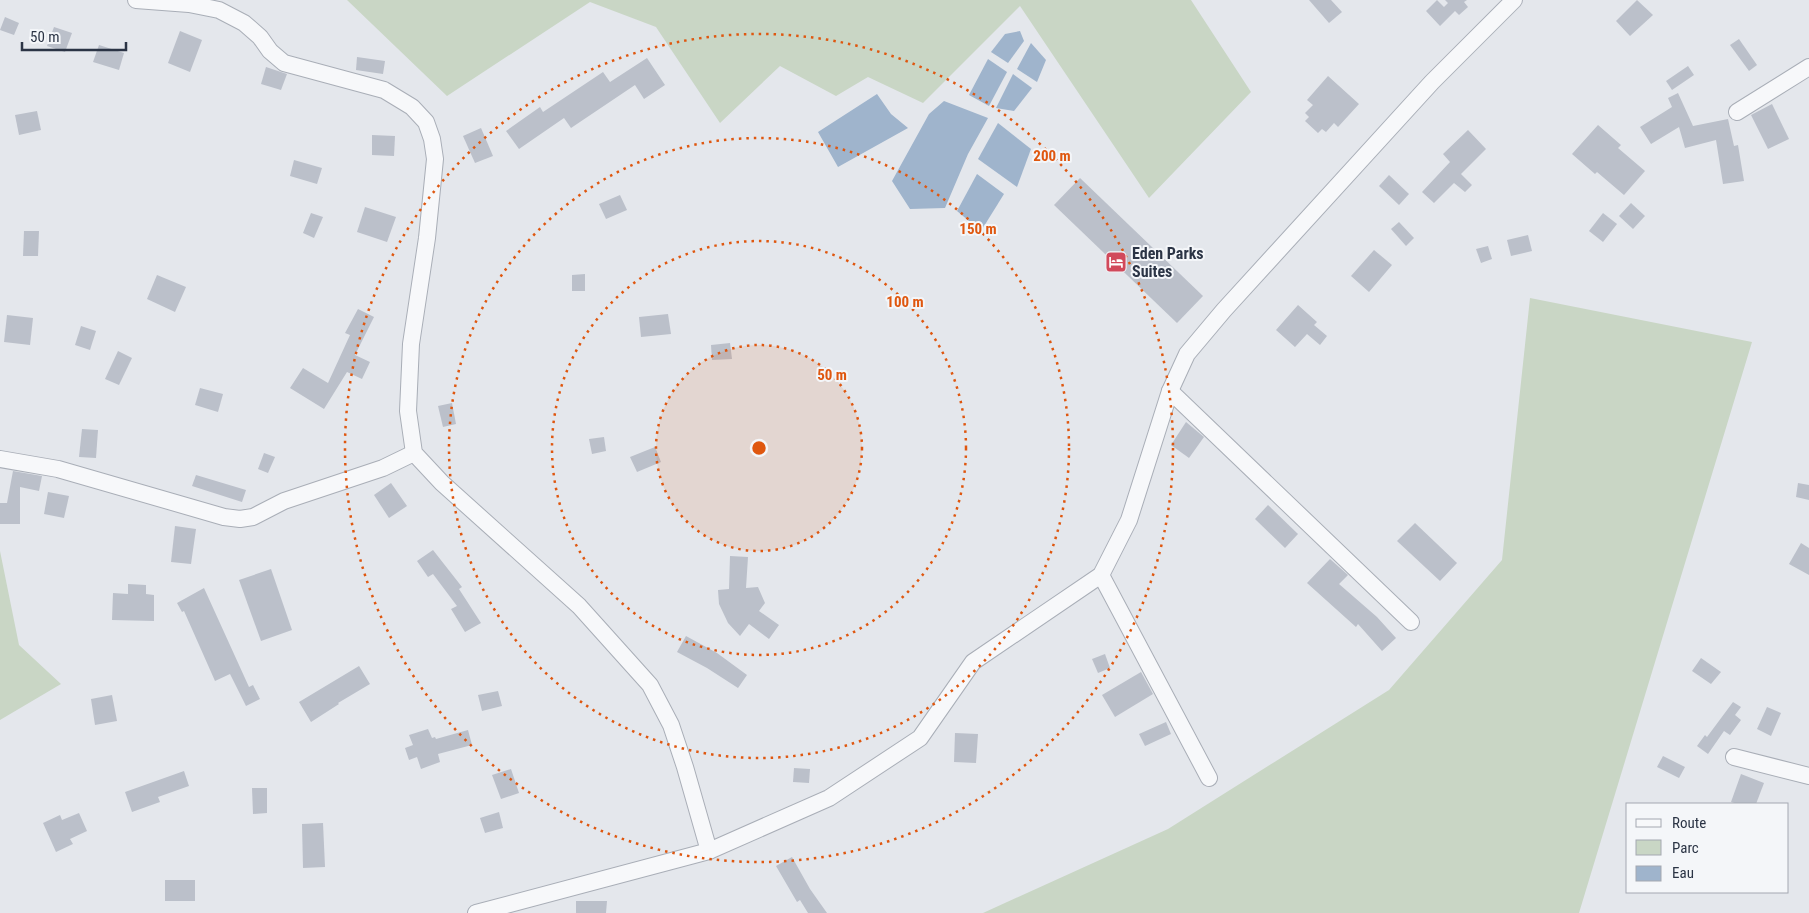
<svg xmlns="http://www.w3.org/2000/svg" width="1809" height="913" viewBox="0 0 1809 913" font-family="'Roboto Condensed',sans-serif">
  <rect width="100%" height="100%" fill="#e4e7ec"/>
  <g fill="#c9d6c5">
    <path d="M347,0H1191L1251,92L1149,198L1020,6L923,103L868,77L836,96L780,66L720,123L656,27L590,2L447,96Z"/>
    <path d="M1530,298L1752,342L1579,913H983L1168,829L1389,690L1502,560Z"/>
    <path d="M0,551L19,645L61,684L0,720Z"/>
  </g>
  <g fill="#9fb4cc">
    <path d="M1020,31L1024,41L1008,63L991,52L1005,34Z"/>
    <path d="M1031,43L1046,60L1037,82L1017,69Z"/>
    <path d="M988,59L1007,72L989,106L969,95Z"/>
    <path d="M1013,74L1032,88L1014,111L996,108Z"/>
    <path d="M877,94L891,114L908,128L838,167L818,132Z"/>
    <path d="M944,101L988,118L968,154L945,208L910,209L892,181L929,114Z"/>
    <path d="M998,123L1031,149L1017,187L978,159Z"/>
    <path d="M977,174L1004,194L981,231L957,211Z"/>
  </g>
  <g fill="#bbc0ca">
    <path d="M1309,0H1331L1342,12L1329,23Z"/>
    <path d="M1437,0L1444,7L1448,3L1445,0H1467L1464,2L1468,7L1459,15L1455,11L1440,26L1426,11Z"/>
    <path d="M1637,0L1653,15L1630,36L1616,21Z"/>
    <path d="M5,17L19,23L14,35L0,30Z"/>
    <path d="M54,27L72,33L65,52L47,46Z"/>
    <path d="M180,31L202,40L190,72L168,63Z"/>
    <path d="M1739,39L1757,65L1749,71L1730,45Z"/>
    <path d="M99,45L124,53L119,70L93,62Z"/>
    <path d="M357,57L385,61L383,74L356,70Z"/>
    <path d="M647,58L665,85L644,99L635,85L571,128L564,118L519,149L506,131L540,107L543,112L603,72L610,82Z"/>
    <path d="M1688,66L1694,75L1672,90L1666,81Z"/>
    <path d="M266,67L287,74L281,90L261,84Z"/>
    <path d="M1328,76L1359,104L1338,127L1334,123L1326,132L1322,129L1318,133L1305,121L1309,117L1305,113L1313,105L1307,100Z"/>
    <path d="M1678,93L1693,126L1728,119L1734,146L1738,145L1744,181L1723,184L1716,140L1685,148L1679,127L1651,144L1640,127L1672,107L1668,98Z"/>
    <path d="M1772,104L1789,139L1768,149L1751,115Z"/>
    <path d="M37,111L41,130L19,135L15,115Z"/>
    <path d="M1598,125L1621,145L1618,148L1645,171L1624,195L1597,172L1595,174L1572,154Z"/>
    <path d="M481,128L493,156L475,163L463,136Z"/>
    <path d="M1468,130L1486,149L1461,174L1472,185L1465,192L1454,183L1434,203L1422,192L1450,162L1443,154Z"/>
    <path d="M372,135L395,136L394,156L372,155Z"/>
    <path d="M294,160L322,168L317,184L290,176Z"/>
    <path d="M1389,175L1409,194L1399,205L1379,186Z"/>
    <path d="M1080,178L1203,296L1177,323L1054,205Z"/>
    <path d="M620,195L627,210L606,219L599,204Z"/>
    <path d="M1631,203L1645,216L1633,229L1619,216Z"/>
    <path d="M365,207L396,217L387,242L357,232Z"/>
    <path d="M311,213L323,217L314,238L303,233Z"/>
    <path d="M1603,213L1617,224L1603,242L1589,231Z"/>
    <path d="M1399,222L1414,238L1406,246L1391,229Z"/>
    <path d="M24,231H39L38,256H23Z"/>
    <path d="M1528,235L1532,251L1511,256L1507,240Z"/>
    <path d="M1488,246L1492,259L1481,263L1476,249Z"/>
    <path d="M1374,250L1392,265L1369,292L1351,276Z"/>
    <path d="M585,274V291H572V275Z"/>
    <path d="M157,275L186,287L175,312L147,299Z"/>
    <path d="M1298,305L1317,322L1314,325L1327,336L1320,345L1307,334L1295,347L1276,330Z"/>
    <path d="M358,309L374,317L355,355L370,362L362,379L347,372L324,409L290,388L303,368L328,383L350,335L345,333Z"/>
    <path d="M668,314L671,334L641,337L639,317Z"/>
    <path d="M7,315L33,318L30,345L4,342Z"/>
    <path d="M81,326L96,331L90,350L75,345Z"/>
    <path d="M730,343L732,359L712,360L711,345Z"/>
    <path d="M118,351L132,358L119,385L105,379Z"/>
    <path d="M200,388L223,394L218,412L195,405Z"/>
    <path d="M452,403L456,424L443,427L438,406Z"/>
    <path d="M1186,422L1204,437L1189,458L1171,445Z"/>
    <path d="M82,429L98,430L96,458L79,457Z"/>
    <path d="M604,437L606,451L592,454L589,439Z"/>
    <path d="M655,447L661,462L637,472L630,457Z"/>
    <path d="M264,453L275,457L268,473L258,469Z"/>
    <path d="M13,471L42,476L39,491L20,487V524H0V503H7Z"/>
    <path d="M196,475L246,490L242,502L192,486Z"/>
    <path d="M391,483L407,506L389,518L374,495Z"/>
    <path d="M1798,483L1809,485V500L1796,497Z"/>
    <path d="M48,492L69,496L64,518L44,514Z"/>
    <path d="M1268,505L1298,534L1285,548L1255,519Z"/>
    <path d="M1415,523L1457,563L1440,581L1397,541Z"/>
    <path d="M175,526L196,529L191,564L171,562Z"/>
    <path d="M1801,543L1809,548V575L1789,564Z"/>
    <path d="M433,550L462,587L459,589L481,623L465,632L451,609L457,606L433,574L428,577L417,561Z"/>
    <path d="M730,556L748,557L746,588L758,587L765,603L759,611L779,625L769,639L749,624L740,636L728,623L719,604L718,590L729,589Z"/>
    <path d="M1330,559L1348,575L1339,584L1377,617L1396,638L1382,651L1358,624L1356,627L1307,583Z"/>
    <path d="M271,569L292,630L261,641L239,580Z"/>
    <path d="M128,584L146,585V594L154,595V621L112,620L113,593L128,594Z"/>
    <path d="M204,588L249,687L253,685L260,699L246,706L230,674L215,681L184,611L182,612L177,603Z"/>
    <path d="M686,636L717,653L747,675L738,688L707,668L677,652Z"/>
    <path d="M1105,654L1110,668L1098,673L1092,659Z"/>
    <path d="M1701,658L1721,672L1711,684L1692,671Z"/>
    <path d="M359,666L370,684L338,703L339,704L311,722L299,702Z"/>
    <path d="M1141,672L1153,694L1115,717L1102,695Z"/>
    <path d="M498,691L502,706L482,711L478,695Z"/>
    <path d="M112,695L117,721L95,725L91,699Z"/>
    <path d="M1733,702L1741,707L1735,715L1741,720L1730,735L1724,731L1708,754L1697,746L1705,735L1707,737Z"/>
    <path d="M1767,707L1781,713L1771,736L1757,729Z"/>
    <path d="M1166,722L1171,734L1145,746L1139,734Z"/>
    <path d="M428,729L432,738L435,737L436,739L468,730L472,745L438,754L440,762L421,769L417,757L409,760L405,748L413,745L409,735Z"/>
    <path d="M955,733L978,734L976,763L954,762Z"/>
    <path d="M1663,756L1685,767L1679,778L1657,767Z"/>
    <path d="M794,768L810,769L809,783L793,782Z"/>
    <path d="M511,769L519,793L501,799L492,775Z"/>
    <path d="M184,771L189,786L158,797L160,802L132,812L125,792Z"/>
    <path d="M1741,774L1764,783L1756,804H1738L1731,802Z"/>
    <path d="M252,788H267V813L253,814Z"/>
    <path d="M499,812L503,828L485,833L480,818Z"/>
    <path d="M79,813L87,831L70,839L73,844L56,852L43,823L60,815L62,820Z"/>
    <path d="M323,823L325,867L303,868L302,824Z"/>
    <path d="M792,857L810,889L827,913H808L800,900L797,902L776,866Z"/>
    <rect x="165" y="880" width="30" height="21"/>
    <path d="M576,901H607L606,913H576Z"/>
  </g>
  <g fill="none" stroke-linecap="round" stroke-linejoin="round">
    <g stroke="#a9aeb7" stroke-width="18">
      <g id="street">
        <path d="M136,0L189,4L219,10L244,23L260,37L270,51L284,63L384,90L412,107L426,122L432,139L435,159L427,238L411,344L408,411L414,453L442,483L579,606L650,685L671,725L685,767L709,851"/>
        <path d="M1737,112L1809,67"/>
        <path d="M1170,391L1411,622"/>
        <path d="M0,459L58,469L224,517L240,519L253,517L284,501L383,468L414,453"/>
        <path d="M1101,575L1209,778"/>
        <path d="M1734,757L1809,776"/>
        <path d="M476,913L709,851L829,798L920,738L973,662L1101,575L1129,520L1170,391L1187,354L1224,310L1432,82L1514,0"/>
      </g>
    </g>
    <use href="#street" stroke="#f7f8fa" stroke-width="16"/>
  </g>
  <circle cx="759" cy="448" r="103" fill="#df570f" fill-opacity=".12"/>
  <g fill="none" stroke="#df570f" stroke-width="2.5" stroke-dasharray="2.5 5">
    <circle cx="759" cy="448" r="103"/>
    <circle cx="759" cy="448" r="207"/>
    <circle cx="759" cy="448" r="310"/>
    <circle cx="759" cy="448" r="414"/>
  </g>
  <defs>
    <g id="hotel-square" transform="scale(1.125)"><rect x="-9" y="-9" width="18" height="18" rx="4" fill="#d1495b" stroke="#f4f6f9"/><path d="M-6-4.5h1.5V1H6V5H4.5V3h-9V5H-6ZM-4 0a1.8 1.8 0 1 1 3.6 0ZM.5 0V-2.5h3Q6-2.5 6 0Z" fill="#fff"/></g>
  </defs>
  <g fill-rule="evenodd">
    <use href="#hotel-square" x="1116" y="262"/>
  </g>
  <g text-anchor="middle" stroke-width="4" stroke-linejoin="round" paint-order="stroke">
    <g font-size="16" font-weight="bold" fill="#2b3445" stroke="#f4f6f9" text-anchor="start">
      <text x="1132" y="259">Eden Parks<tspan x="1132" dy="18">Suites</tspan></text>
    </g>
  </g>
  <circle cx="759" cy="448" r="8" fill="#df570f" stroke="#f4f6f9" stroke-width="2.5"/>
  <g font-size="15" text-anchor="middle" font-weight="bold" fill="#df570f" stroke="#f4f6f9" stroke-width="4" stroke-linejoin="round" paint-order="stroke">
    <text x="1052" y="161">200 m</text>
    <text x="978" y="234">150 m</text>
    <text x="905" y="307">100 m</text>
    <text x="832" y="380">50 m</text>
  </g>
  <rect x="1626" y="803" width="162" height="90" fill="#f4f6f9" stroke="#a4a8b1"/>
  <rect x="1636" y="819" width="25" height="8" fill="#f7f8fa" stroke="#a4a8b1"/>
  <text x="1672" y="828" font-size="15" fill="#2b3445">Route</text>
  <rect x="1636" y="840" width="25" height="15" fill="#c9d6c5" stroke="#a4a8b1"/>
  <text x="1672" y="853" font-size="15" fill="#2b3445">Parc</text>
  <rect x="1636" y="866" width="25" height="15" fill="#9fb4cc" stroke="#a4a8b1"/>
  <text x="1672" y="878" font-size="15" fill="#2b3445">Eau</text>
  <path d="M22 42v8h104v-8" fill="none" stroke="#2b3445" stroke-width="2.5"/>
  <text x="30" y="42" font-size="15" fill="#2b3445" stroke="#f4f6f9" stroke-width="4" paint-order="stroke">50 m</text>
</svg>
